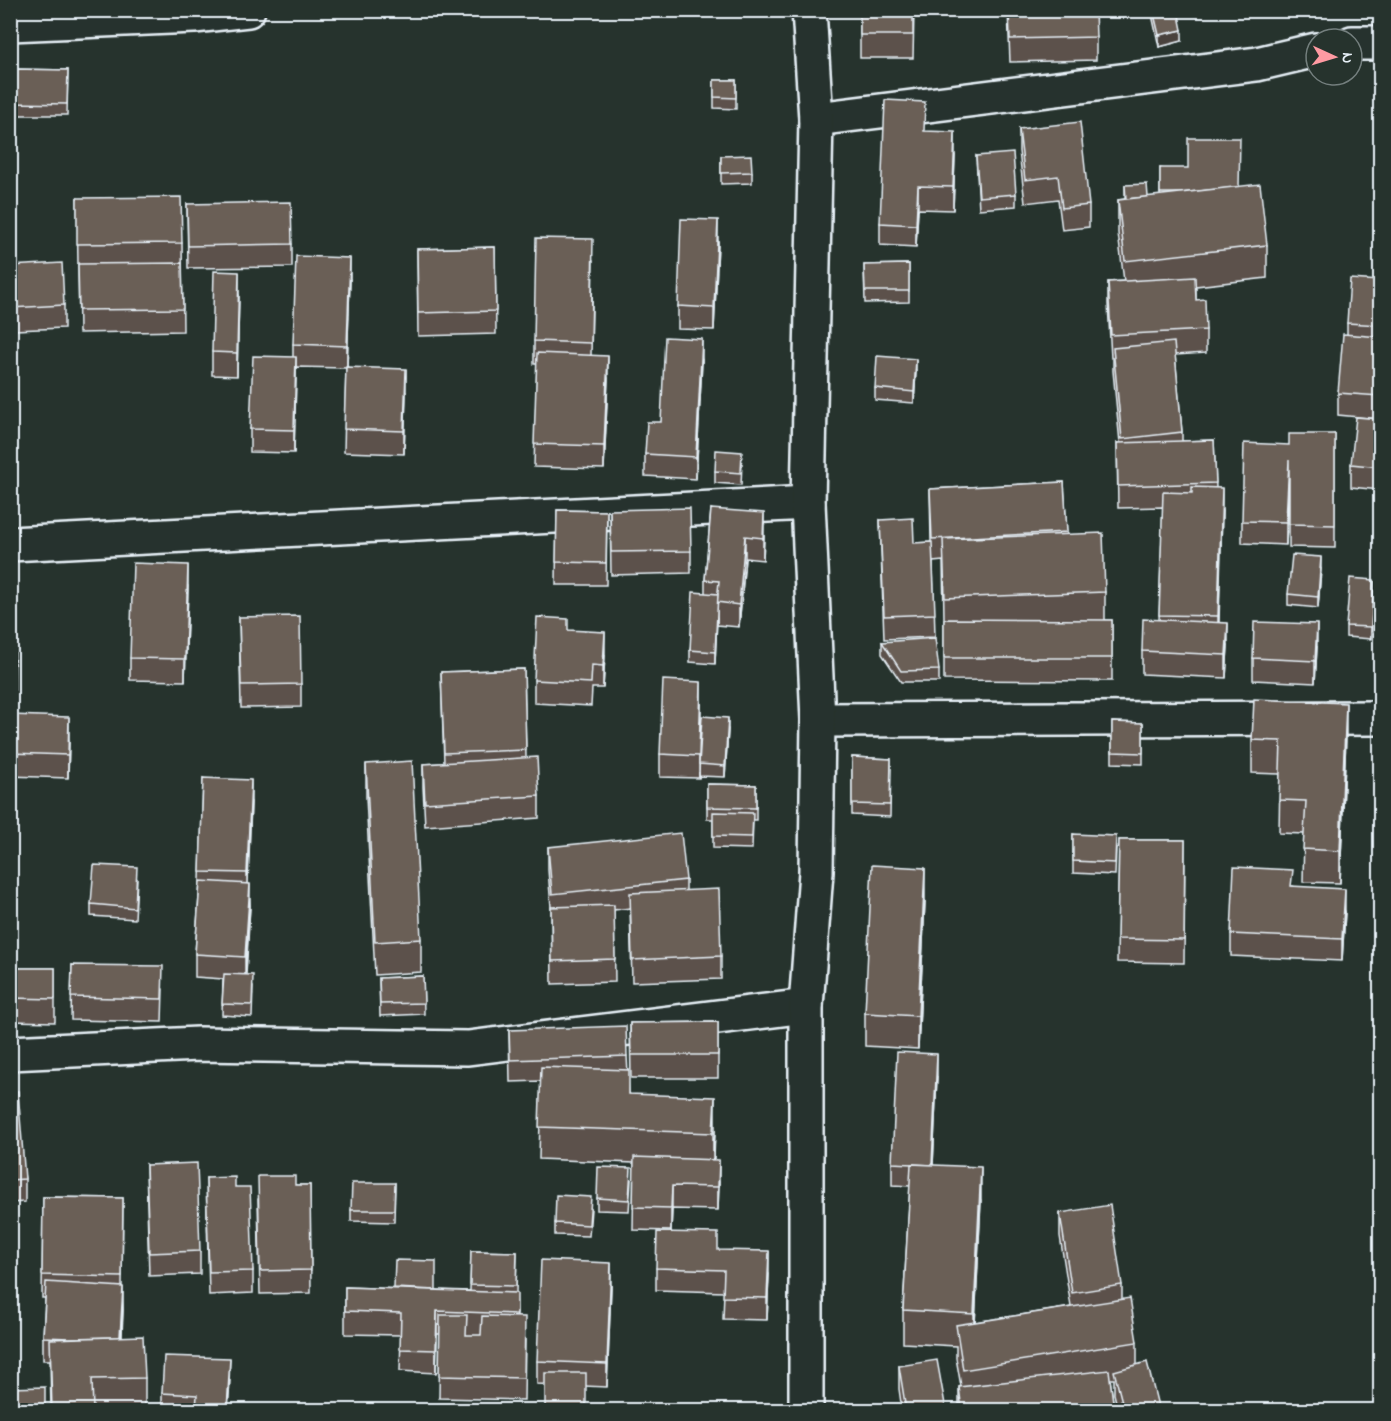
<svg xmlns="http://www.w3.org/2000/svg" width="1391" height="1421" viewBox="0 0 1391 1421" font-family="'Indie Flower',sans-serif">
  <rect width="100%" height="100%" fill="#26332d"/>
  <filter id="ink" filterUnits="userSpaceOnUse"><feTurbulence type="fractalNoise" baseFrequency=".0167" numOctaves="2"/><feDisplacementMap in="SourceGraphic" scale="12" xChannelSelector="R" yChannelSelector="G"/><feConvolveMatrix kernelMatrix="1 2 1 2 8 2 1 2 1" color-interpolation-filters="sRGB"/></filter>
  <g filter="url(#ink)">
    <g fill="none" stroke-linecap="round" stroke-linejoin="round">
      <g stroke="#e8f1f8" stroke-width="38">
        <g id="minor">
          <path d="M10,24L194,16L248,10"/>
          <path d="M1352,43H1380"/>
          <path d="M816,119L1257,64L1316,50"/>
          <path d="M10,544L808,503"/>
          <path d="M818,720L1380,718"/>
          <path d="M10,1053L198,1044L468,1048L806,1006"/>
          <path d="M806,1410V1006L816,872L818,720L808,503L816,119L809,10"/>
        </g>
      </g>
      <use href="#minor" stroke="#26332d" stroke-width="33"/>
    </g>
    <g fill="#5b514b" stroke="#e8f1f8" stroke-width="1.5">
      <path d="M860,10H914L913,58H860Z"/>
      <path d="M1008,10L1096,37V60L1010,62Z"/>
      <path d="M1151,10H1178L1182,41L1159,47Z"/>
      <path d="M13,69L68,70L67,115H12Z"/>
      <path d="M714,80H736V109L714,108Z"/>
      <path d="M1019,129L1089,205V227L1062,230L1058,199L1025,203L1019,151Z"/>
      <path d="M925,131L955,155L953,210L918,209L916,247L880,245V223Z"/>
      <path d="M721,156L752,172V183L721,184Z"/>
      <path d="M976,156L1016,194V206L979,209Z"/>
      <path d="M1160,168L1240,187L1267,245V278L1196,286V300L1206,330V353L1175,355L1182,432V441L1214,440L1216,488L1222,511L1219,622L1228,645L1226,678L1142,674V651L1159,620L1163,507L1118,508L1117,443H1120L1113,371V358H1111L1108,304V282L1124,281L1118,233V200L1125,199V185L1148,197L1160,196Z"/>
      <path d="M77,198L182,243L183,331L79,333Z"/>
      <path d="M187,204L292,244V267L188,268Z"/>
      <path d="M718,243L714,330L678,329V306Z"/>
      <path d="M495,247L496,334L418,336L417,249Z"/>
      <path d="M593,261L591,355L608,378L604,469L534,467L537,364H534V341Z"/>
      <path d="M909,264V302L865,303L864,265Z"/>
      <path d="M10,266L64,305V328L14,330L11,465Z"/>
      <path d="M350,280L347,367L406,392L404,454L344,452L346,368L296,367L294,453L250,452V429L293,357V344Z"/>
      <path d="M1380,281V419L1338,415V393L1347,334V323Z"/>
      <path d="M239,294L237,376L212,375V352Z"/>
      <path d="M702,361L696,479L645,476V454L661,422Z"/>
      <path d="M916,371L914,403L875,400V388Z"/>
      <path d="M1380,419V490L1351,487V464Z"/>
      <path d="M1335,434V548L1289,547V483L1286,545L1242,543V521L1289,445Z"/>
      <path d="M742,463L741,485L715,483V471Z"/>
      <path d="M1064,482L1067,535L1105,592V620H1112V681L944,680V619L943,561L933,562L935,637L884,639L880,520L914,543L931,542L930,489Z"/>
      <path d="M711,509L764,536L763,560L745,558L739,627L717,625V617L715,664L690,662V650L705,593V580Z"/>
      <path d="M557,510L607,511L606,585H556Z"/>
      <path d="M610,510L691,551V573L611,575Z"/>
      <path d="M10,563L13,574L12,589H15L14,715L69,740L68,778L10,776Z"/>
      <path d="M1321,569L1318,608L1288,605V594Z"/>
      <path d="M188,587L185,681L130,680V658Z"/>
      <path d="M1374,591L1371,639L1346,637V626Z"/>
      <path d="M239,617L301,684V707L241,708Z"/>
      <path d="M568,630L605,655L603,688H592L591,706L534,703V680Z"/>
      <path d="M882,642L939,670V682H901L882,654Z"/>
      <path d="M1317,647L1315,683L1253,680V658Z"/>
      <path d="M524,669L526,757L539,796V818L425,826L423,787V764L444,763L441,672Z"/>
      <path d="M701,704L700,757L728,730L725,777L699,776V772V778L660,777V754Z"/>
      <path d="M1112,722L1143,723V764L1112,763Z"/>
      <path d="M1346,736L1340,883L1303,882L1304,834L1279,833L1280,774L1252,773V740Z"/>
      <path d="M852,757L891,759L890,817L852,815Z"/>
      <path d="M366,764L421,939V972L375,975L366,797Z"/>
      <path d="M203,778L251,802L248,884L250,906L246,975L253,987L252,1017L222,1015L223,979L195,977V954L200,881Z"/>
      <path d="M707,784L756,785V820H753L752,849L713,848V819H707Z"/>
      <path d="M1073,834L1116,848L1115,875L1073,873Z"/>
      <path d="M1119,840H1185L1184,963L1117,962Z"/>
      <path d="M548,847L686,880V891L721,956V979L632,982L630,908L614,910L615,982L552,984L551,907L548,870Z"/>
      <path d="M137,879L135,919L91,916V904Z"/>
      <path d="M1293,886L1345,911L1342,961L1231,956V934Z"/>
      <path d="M925,901L918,1049L865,1046V1013Z"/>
      <path d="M72,965L163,989L162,1022L71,1020Z"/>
      <path d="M10,968H55V1022L10,1021Z"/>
      <path d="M423,976L424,1014L380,1016L379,978Z"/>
      <path d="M718,1022V1078H631L630,1023Z"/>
      <path d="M509,1030L627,1056L629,1094L715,1130L714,1160L719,1182L718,1210L672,1209L671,1231L633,1230L634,1163L539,1159L541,1081L510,1082Z"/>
      <path d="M937,1076L933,1165L981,1200L975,1322L1071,1307L1060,1236V1213L1122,1285V1299L1137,1342V1365L1159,1410H1118L1114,1394V1379H1110L1114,1410H959V1387L961,1386L956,1358V1346L903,1343V1310L910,1186L892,1185V1163Z"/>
      <path d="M10,1091L25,1179V1202L10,1203Z"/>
      <path d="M146,1165L200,1251V1274L149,1276Z"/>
      <path d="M206,1178L235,1187L253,1271V1293L209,1295Z"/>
      <path d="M631,1180L629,1211L597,1210V1198Z"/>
      <path d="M395,1183L394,1222L351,1221V1210Z"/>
      <path d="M295,1185H310L311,1293L260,1294L258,1199Z"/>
      <path d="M43,1197L123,1198L122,1287L123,1310L122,1337L145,1378V1410H51L50,1360H43V1337L45,1298H42Z"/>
      <path d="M591,1209L589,1236L555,1235V1223Z"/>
      <path d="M718,1250L769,1274L767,1320L723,1319L724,1292L656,1290V1268Z"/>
      <path d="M471,1251L517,1252L516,1293L517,1316L525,1339L524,1400L439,1398L440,1334H437L436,1373L400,1371L401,1335L345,1334V1287L470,1291Z"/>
      <path d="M611,1286L607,1387L537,1384V1361Z"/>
      <path d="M899,1366L946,1410H902L899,1389Z"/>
      <path d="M230,1381L228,1410H162V1393Z"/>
    </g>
    <g fill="#4a423d" stroke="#e8f1f8" stroke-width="1.5">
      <path d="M1182,30V41L1159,47V35Z"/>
      <path d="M955,132V155L953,210V187Z"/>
      <path d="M918,186V209L916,247V225Z"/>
      <path d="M718,220V243L714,330V308Z"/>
      <path d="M350,258V280L347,368V346Z"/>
      <path d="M239,272V294L237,376V353Z"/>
      <path d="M702,339V361L696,479V457Z"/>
      <path d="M608,356V378L604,469V446Z"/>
      <path d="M296,357V380L294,453V430Z"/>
      <path d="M916,359V371L914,403V392Z"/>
      <path d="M406,369V392L404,454V431Z"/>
      <path d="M1289,460V483L1286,545V522Z"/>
      <path d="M1222,488V511L1218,639V616Z"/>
      <path d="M764,513V536L763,560V538Z"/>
      <path d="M745,536V558L739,627V605Z"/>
      <path d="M1321,557V569L1318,608V597Z"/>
      <path d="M188,565V587L185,681V659Z"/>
      <path d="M1374,580V591L1371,639V627Z"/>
      <path d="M717,605V617L715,664V652Z"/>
      <path d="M1228,623V645L1226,678V655Z"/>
      <path d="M1317,624V647L1315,683V661Z"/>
      <path d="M605,632V655L603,688V666Z"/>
      <path d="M701,682V704L699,778V756Z"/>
      <path d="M1346,703V736L1340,883V851Z"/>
      <path d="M69,717V740L68,778V755Z"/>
      <path d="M728,718V730L725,777V766Z"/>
      <path d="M251,780V802L247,896V873Z"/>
      <path d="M925,868V901L918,1049V1016Z"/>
      <path d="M250,884V906L245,980V957Z"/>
      <path d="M1345,889V911L1342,961V939Z"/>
      <path d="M937,1054V1076L932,1188V1165Z"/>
      <path d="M715,1097V1130L713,1166V1133Z"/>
      <path d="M719,1160V1182L718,1210V1187Z"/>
      <path d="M981,1167V1200L974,1346V1314Z"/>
      <path d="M672,1186V1209L671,1231V1208Z"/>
      <path d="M769,1251V1274L767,1320V1298Z"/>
      <path d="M611,1263V1286L607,1387V1364Z"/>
      <path d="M123,1287V1310L120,1364V1341Z"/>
      <path d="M437,1311V1334L436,1373V1350Z"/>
      <path d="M230,1358L228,1410H227Z"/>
    </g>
    <g fill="#6a5e57" stroke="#e8f1f8" stroke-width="1.5">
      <rect x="860" y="10" width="53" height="25"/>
      <path d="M1009,10H1095L1096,37L1010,39Z"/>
      <path d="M1153,10H1178L1182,30L1159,35Z"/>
      <path d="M13,69L68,70L67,104L12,103Z"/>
      <path d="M714,80H736V98L714,97Z"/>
      <path d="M885,100L925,102L924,131L955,132L953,187L918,186L916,225L880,223Z"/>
      <path d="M1080,122L1089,205L1062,208L1058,176L1025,180L1019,129Z"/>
      <path d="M1188,138H1240L1239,187L1179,193H1160V168H1188Z"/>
      <path d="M1013,153L1016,194L979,197L976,156Z"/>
      <path d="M751,155L752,172L721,173V156Z"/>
      <path d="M1147,184L1148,197L1126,199L1125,185Z"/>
      <path d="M1260,184L1267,245L1125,261L1118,200Z"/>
      <path d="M181,197L182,243L77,244V198Z"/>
      <path d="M291,202L292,244L188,246L187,204Z"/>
      <path d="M681,219L718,220L714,308L678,306Z"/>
      <path d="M536,238L593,239L591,343L534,341Z"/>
      <path d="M495,247L496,311L418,313L417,249Z"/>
      <path d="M296,256L350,258L347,346L293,344Z"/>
      <path d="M62,263L64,305L10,308V266Z"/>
      <path d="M182,263L183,309L79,310L78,264Z"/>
      <path d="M909,264V291H865L864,265Z"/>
      <path d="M214,271L239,272L237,353L212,352Z"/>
      <path d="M1195,277L1196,300L1205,299L1206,330L1111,335L1108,282Z"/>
      <path d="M1350,279L1380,281V325L1347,323Z"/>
      <path d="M10,326H14L11,442H10Z"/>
      <path d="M1343,334L1380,337V396L1338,393Z"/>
      <path d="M665,337L702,339L696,457L645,454L647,422H661Z"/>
      <path d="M1174,342L1182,432L1122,439L1113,348Z"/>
      <path d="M537,353L608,356L604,446L534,444Z"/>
      <path d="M253,356L296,357L294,430L250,429Z"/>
      <path d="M877,356L916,359L914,392L875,388Z"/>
      <path d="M346,367L406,369L404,431L344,429Z"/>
      <path d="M1356,417L1380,419V467L1351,464Z"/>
      <path d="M1289,434H1335V525L1289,524V460L1286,522L1242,521L1244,443L1289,445Z"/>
      <path d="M1214,440L1216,483L1118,486L1117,443Z"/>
      <path d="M716,450L742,452L741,473L715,471Z"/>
      <path d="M1064,482L1067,532L932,539L930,489Z"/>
      <path d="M1192,487L1222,488L1218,616L1159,615L1163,492L1192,493Z"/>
      <path d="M690,508L691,551L611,552L610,510Z"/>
      <path d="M711,509L764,513L763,538L745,536L739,605L717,602L719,581L705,580Z"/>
      <path d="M557,510L607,511L606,563L556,562Z"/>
      <path d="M913,518L914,543L932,542L935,614L884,616L880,520Z"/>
      <path d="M1103,533L1105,592L945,598L943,539Z"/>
      <path d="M1292,555L1321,557L1318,597L1288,594Z"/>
      <path d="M10,563H13L11,589H10Z"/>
      <path d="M133,563L188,565L185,659L130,658Z"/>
      <path d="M1350,578L1374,580L1371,627L1346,626Z"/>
      <path d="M10,589H15L14,699H10Z"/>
      <path d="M693,592L718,594L715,652L690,650Z"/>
      <path d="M300,616L301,684L241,685L239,617Z"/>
      <path d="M537,617L568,619V630L605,632L603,666L592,665L591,683L534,680Z"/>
      <path d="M944,619L1112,620V658H944Z"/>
      <path d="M1143,619L1228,623L1226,655L1142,651Z"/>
      <path d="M1254,622L1317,624L1315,661L1253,658Z"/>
      <path d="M935,638L939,670L901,671L882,642Z"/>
      <path d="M524,669L526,750L444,753L441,672Z"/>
      <path d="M663,680L701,682L699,756L660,754Z"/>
      <path d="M1254,699L1346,703L1340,851L1303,849L1306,801L1279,800L1281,741L1252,740Z"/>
      <path d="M10,715L69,717L68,755L10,753Z"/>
      <path d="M702,716L728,718L725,766L699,764Z"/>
      <path d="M1112,722L1143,723V753L1112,752Z"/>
      <path d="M537,757L539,796L425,803L423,764Z"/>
      <path d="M852,757L891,759L890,805L852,804Z"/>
      <path d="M412,761L421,939L375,942L366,764Z"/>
      <path d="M203,778L251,780L247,873L200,872Z"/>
      <path d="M707,784L756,785V808L707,807Z"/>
      <path d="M713,812L753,813L752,837L713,836Z"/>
      <path d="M681,833L686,880L552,894L548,847Z"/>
      <path d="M1073,834L1116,836L1115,863L1073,861Z"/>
      <path d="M1119,840H1185L1184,940L1117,939Z"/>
      <path d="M94,865L137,867L135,908L91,904Z"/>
      <path d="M872,865L925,868L918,1016L865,1013Z"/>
      <path d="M1234,867L1293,870L1291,886L1345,889L1342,939L1231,934Z"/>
      <path d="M200,881L250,884L245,957L195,954Z"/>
      <path d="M719,889L721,956L632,960L630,893Z"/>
      <path d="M614,905L615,959L552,961L551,907Z"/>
      <path d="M72,965L163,966L162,999L71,997Z"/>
      <path d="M10,968H55V999L10,998Z"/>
      <path d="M224,974L253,975L252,1005L222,1004Z"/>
      <path d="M423,976L424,1003L380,1004L379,978Z"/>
      <path d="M718,1022V1055H631L630,1023Z"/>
      <path d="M626,1026L627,1056L510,1060L509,1030Z"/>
      <path d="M897,1052L937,1054L932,1165L892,1163Z"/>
      <path d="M541,1067L629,1070V1094L715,1097L713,1133L539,1127Z"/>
      <path d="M10,1091H18L25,1179L10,1180Z"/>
      <path d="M634,1157L719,1160L718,1187L672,1186L671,1208L633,1207Z"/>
      <path d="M197,1163L200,1251L149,1253L146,1165Z"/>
      <path d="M911,1164L981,1167L974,1314L903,1310Z"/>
      <path d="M598,1167L631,1168L629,1200L597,1198Z"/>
      <path d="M258,1176H295V1185H310L311,1270L260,1271Z"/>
      <path d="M235,1177V1187H250L253,1271L209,1272L206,1178Z"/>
      <path d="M352,1183H395L394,1210H351Z"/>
      <path d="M556,1195L591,1197L589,1225L555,1223Z"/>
      <path d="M43,1197L123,1198L122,1277L42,1275Z"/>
      <path d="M1110,1205L1122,1285L1072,1293L1060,1213Z"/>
      <path d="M657,1232L718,1233V1250L769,1251L767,1298L723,1297L724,1270L656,1268Z"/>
      <path d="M471,1251L517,1252L516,1286L470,1285Z"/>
      <path d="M395,1260L436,1261V1290L394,1288Z"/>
      <path d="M541,1260L611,1263L607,1364L537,1361Z"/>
      <path d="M46,1282L123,1287L120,1337L69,1338L43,1337Z"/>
      <path d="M345,1287L517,1293V1314L437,1311L436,1350L400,1349L401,1313L345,1311Z"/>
      <path d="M1130,1298L1137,1342L963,1370L956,1325Z"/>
      <path d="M440,1315H467L466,1335H481L482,1316L525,1317L524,1378L439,1376Z"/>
      <path d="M143,1336L145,1378L92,1379L93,1410H52L50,1339Z"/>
      <path d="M164,1356L230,1358L227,1410H196L197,1395L162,1393Z"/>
      <path d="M937,1360L946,1410H906L899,1366Z"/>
      <path d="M1147,1362L1159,1410H1124L1114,1371Z"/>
      <path d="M1109,1370L1114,1410H962L959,1387Z"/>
      <rect x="545" y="1373" width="41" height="37"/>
      <path d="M45,1387V1410H10V1388Z"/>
      <path d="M1353,1407L1380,1408V1410H1353Z"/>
    </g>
  </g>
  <rect width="1391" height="1421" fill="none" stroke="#26332d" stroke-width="36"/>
  <rect x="18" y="18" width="1355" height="1385" fill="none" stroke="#e8f1f8" stroke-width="2" filter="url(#ink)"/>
  <g transform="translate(1334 57) rotate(94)"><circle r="28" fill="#26332d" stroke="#747f7e" stroke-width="1.5"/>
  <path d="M0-4.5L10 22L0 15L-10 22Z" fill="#ff9aa2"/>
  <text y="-9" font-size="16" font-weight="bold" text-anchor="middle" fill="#e8f1f8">N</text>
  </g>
</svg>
